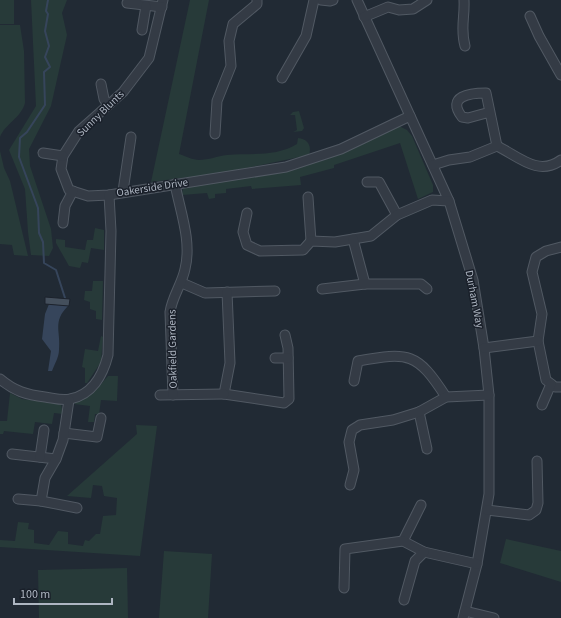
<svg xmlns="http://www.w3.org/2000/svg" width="561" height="618" viewBox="0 0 561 618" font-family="'Source Sans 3',sans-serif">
  <rect width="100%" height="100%" fill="#212a34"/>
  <g fill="#273a39">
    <rect x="0" y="0" width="14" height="24"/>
    <path d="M31,0H67L62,13L67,35L51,106L29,149L30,166L51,229L53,248L49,256L31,255L28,232L25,189L9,150L36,106Z"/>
    <path d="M190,0H209L179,154C185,156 193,160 199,160C209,160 217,156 227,155C250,153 276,157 297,144L298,138C308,139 312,146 309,155L228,172L151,182Z"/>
    <path d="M0,25H20L24,51L25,103C21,118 5,124 0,137Z"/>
    <path d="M299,111L304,128L302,131L293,132L297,130L295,115H290L293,112Z"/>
    <path d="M399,126L407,130L412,136L433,185V192L418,199L400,143L334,165V168L300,177L301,185L252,189L251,186L226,189V193L215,194V198L209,199L207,193L182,195L183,188L190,185L258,174L260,176H265L266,173Z"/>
    <path d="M0,151L4,168L10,181L28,256L14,255L12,245L0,244Z"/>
    <path d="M95,228L104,230V250L91,248L88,263L82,262L80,268L69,266L56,243V239L65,240V247L85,250L87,240H93Z"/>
    <path d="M93,281H103L102,320L96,319V311L90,309V302L84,300L85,291H92Z"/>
    <path d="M101,336L103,337L101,362L87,383H85V368L82,367L85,349L98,351Z"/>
    <path d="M108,376H118L117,401L101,400L99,414H95L94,422H88L90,406L74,404L97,389Z"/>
    <path d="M10,393L22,399L61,404L63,414L54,413L52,424L35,422L33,434L4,431L3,434H0V421H7Z"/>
    <path d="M136,425L157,426L140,556L0,547V540L15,541L18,522L29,523L28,529L34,530V543L49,545L58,531L68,532V544L83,546L85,540L89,541L96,534H100L103,516L116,515L117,498L104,496L102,486L93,485L91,498L67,496L137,434Z"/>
    <path d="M506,539L561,551V582L500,563Z"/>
    <path d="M164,551L212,554L208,618H159Z"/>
    <path d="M127,568L128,618H39L38,570Z"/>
  </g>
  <path fill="#36455b" d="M49,304L68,306C52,322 61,331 59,350C59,357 54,365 52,371H48L51,351L42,339L45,314Z"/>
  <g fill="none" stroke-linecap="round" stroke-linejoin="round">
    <path stroke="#36455b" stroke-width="2" d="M48,0L46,11L48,14L45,31L49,46L45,57L50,67L44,72L45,105L27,132L20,138L19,157L38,208L39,233L43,242L44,263L56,270L65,298L64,306"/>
  </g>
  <path fill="#444f5c" stroke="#1c222c" d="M45,297L70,299L69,306L45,304Z"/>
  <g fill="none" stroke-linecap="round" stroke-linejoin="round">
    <g stroke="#515963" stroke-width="11">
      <g id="minor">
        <path d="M163,0L149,58L123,92L79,131L63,156L61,169L69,190L88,196L109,195L286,167L341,149L410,116"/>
        <path d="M321,0L330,1L333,0"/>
        <path d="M357,0L449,201L473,280L484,348L489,395V494L477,564L463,618"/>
        <path d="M464,0C465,18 460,28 465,46"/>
        <path d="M127,3L162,7"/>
        <path d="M530,16L539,36L561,75"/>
        <path d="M364,17L388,7L399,10L413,9L427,0"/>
        <path d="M142,30L146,6"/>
        <path d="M282,78L306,36L314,0"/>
        <path d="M101,84L104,99L108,105"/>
        <path d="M215,134L217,101L231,66L229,41L233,24L257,4V0"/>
        <path d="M497,146C518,156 538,177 561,160"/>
        <path d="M43,153L63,156"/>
        <path d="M433,165L449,160L470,157L497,146L486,93C470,93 446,96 462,117L468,118L490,112"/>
        <path d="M367,182H379L397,215"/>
        <path d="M123,191L131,137"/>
        <path d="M308,197L311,241"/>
        <path d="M247,213L243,232L247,245L260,251L303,250L311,241L335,242L371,236L397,215L432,200L449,201"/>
        <path d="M63,223L65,206L73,191"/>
        <path d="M353,239L365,284"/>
        <path d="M561,247L546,251L536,257L532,272L542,314L538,341L546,380L555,387H561"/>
        <path d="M182,283L205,293L275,291"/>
        <path d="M322,289L365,284H421L427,289"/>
        <path d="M227,292L230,363L224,394L284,403L289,399L288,348L285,335"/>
        <path d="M484,348L538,341"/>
        <path d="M275,358H288"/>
        <path d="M0,379C14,391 27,395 45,397C53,398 62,401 70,399C92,395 103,375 108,355L111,231L109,195"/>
        <path d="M354,381L358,361C409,352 417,352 446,397"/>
        <path d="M160,395L224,394"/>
        <path d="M173,395L170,312C172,297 182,284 185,269C192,241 180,211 175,184"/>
        <path d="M542,405L551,384"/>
        <path d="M419,412L427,449"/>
        <path d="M64,433L97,437L101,418"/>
        <path d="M12,454L56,459"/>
        <path d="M40,457L44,430"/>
        <path d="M350,485L354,470L349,442L352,430L360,425L393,420L419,412L446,397L489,395"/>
        <path d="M18,499L41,501L77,508"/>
        <path d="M41,501L45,478L56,459L63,440L69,400"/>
        <path d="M487,510L529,515L536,510L538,503L537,461"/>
        <path d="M403,541L421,505"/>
        <path d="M344,588L345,549L403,541L424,552L477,564"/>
        <path d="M404,600L415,561L424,552"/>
        <path d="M465,611L494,618"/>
      </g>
    </g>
    <use href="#minor" stroke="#343b45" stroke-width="9"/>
  </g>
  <g text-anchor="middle" stroke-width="3" stroke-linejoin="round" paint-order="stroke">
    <g font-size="11" fill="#aeb6c2" stroke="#1a202a">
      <text transform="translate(100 113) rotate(-44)" y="4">Sunny Blunts</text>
      <text transform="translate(152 187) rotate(-9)" y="4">Oakerside Drive</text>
      <text transform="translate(475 299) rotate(79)" y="4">Durham Way</text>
      <text transform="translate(172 349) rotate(-91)" y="4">Oakfield Gardens</text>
    </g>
  </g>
  <path d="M14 598v6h98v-6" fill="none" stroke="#aeb6c2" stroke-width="2"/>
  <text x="20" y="598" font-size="12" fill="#aeb6c2" stroke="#1a202a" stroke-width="3" paint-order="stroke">100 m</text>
</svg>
